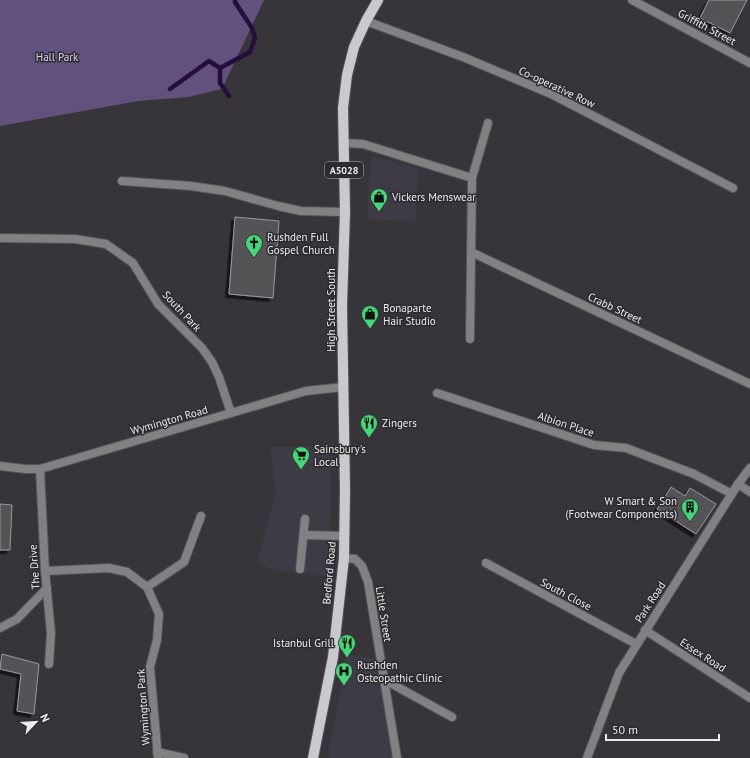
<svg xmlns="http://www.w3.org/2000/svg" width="750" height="758" viewBox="0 0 750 758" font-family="'PT Sans',sans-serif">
  <defs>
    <filter id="shadow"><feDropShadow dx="-3.5" dy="3.5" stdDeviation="0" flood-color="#0009"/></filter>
  </defs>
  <rect width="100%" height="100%" fill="#37353a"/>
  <g fill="#3f3b46">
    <path d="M371,156L418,168L415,222L367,219Z"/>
    <path d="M331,446L330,524L326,576L273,570L257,563L276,492L270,447Z"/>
    <path d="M347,655L374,658L394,754V758H328Z"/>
  </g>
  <path fill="#62507d" d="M0,0H264L222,89L188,97L138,101L0,126Z"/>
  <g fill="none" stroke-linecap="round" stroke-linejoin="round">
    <g stroke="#240e3c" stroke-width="4.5">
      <path d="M220,68V83L229,96"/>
      <path d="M170,89L209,61L220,68L250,52L255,38L252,28L235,2V0"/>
    </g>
  </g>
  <g fill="#545257" stroke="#9b989e" filter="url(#shadow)">
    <path d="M709,0H747L730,33L700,18Z"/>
    <path d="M235,217L279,221L273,298L229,294Z"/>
    <path d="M671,487L685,496L690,488L716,504L696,534L657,509Z"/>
    <path d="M0,504L12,505L10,550H0Z"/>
    <path d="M2,654L39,664L34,714L17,711L21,674L0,669Z"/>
  </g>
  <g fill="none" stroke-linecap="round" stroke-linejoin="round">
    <g stroke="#545257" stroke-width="10">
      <g id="service">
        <path d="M122,181L191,186L225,191L278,206L301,211L345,212"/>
        <path d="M304,535L344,536"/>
        <path d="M300,569L305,519"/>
        <path d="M0,628L17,619L47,588"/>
        <path d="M157,752L184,758"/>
      </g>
    </g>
    <g stroke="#545257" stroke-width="10">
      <g id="minor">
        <path d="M632,0L750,63"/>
        <path d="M366,21L463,57L551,94L733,188"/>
        <path d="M344,143L363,144L472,178"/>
        <path d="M0,238L75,239L106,244L133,263L158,304L202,348L212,362L219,377L231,413"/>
        <path d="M471,252L750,384"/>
        <path d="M470,339L472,178L488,123"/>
        <path d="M437,393L594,445L626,448L694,474L732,494"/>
        <path d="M40,469L45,571L51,633L49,664"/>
        <path d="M738,484L750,492"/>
        <path d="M344,558L355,559L362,566L368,582L397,758"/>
        <path d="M486,563L636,644"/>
        <path d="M45,571L109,568L127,572L147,587L159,614L157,640L150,667L158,758"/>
        <path d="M147,587L184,562L201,516"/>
        <path d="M645,630L750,698"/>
        <path d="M383,679L452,717"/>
        <path d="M587,758L619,673L738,484L750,468"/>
      </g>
    </g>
    <g stroke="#545257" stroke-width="10">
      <path id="tertiary" d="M0,466L25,469H40L306,391L343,387"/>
    </g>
    <g stroke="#545257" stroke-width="12">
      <path id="primary" d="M313,758L333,657L344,558L345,490L342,306L345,212L343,108L347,75L354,47L366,21L378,0"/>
    </g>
    <use href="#service" stroke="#818083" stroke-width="8"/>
    <use href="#minor" stroke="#818083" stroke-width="8"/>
    <use href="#tertiary" stroke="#818083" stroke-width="8"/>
    <use href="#primary" stroke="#cbc9cf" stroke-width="10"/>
  </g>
  <defs>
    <g id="shop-pin" transform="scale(0.9)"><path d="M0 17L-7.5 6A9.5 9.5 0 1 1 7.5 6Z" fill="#44d77a" stroke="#2d2b30"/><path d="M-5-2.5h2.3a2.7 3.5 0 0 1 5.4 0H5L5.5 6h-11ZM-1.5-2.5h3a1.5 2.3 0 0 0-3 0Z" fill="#111"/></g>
    <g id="church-pin" transform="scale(0.9)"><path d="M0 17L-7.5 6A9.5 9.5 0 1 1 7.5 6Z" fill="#44d77a" stroke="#2d2b30"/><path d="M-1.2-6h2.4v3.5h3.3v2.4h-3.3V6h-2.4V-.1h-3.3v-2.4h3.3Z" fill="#111"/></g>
    <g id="restaurant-pin" transform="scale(0.9)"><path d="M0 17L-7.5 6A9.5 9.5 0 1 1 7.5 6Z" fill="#44d77a" stroke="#2d2b30"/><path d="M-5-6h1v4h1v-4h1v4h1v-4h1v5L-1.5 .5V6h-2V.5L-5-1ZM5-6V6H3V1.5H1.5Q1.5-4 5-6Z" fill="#111"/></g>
    <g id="supermarket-pin" transform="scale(0.9)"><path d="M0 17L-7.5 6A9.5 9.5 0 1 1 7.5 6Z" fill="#44d77a" stroke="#2d2b30"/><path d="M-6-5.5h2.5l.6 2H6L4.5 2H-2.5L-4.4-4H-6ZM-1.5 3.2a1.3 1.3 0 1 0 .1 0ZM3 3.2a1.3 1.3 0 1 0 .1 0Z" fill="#111"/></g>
    <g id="building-pin" transform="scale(0.9)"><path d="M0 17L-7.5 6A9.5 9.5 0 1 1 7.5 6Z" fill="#44d77a" stroke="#2d2b30"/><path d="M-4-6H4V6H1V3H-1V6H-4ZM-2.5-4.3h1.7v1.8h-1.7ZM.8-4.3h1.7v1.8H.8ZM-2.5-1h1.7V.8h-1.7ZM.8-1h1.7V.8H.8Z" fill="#111"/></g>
    <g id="hospital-pin" transform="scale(0.9)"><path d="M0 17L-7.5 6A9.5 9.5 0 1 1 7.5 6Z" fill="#44d77a" stroke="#2d2b30"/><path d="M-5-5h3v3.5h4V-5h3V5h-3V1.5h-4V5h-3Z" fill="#111"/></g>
  </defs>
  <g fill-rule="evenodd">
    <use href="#shop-pin" x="379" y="197"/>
    <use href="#church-pin" x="254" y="243"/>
    <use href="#shop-pin" x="370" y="314"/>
    <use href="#restaurant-pin" x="369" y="423"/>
    <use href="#supermarket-pin" x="301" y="455"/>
    <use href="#building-pin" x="690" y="507"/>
    <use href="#restaurant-pin" x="347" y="643"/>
    <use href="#hospital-pin" x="344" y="671"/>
  </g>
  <g text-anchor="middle" stroke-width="3" stroke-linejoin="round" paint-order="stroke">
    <rect fill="#2d2b30" stroke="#b3b1b5" stroke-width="1" x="325" y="162" width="38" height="16" rx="3"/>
    <g font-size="10" font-weight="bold" fill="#ecebee">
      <text x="344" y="174">A5028</text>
    </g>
    <g font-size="11" fill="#ecebee" stroke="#2d2b30">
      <text transform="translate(707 27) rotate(28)" y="4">Griffith Street</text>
      <text transform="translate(557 87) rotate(25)" y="4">Co-operative Row</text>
      <text transform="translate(615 308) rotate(25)" y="4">Crabb Street</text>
      <text transform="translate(331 310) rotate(-90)" y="4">High Street South</text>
      <text transform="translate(182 311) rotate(47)" y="4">South Park</text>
      <text transform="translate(169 420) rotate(-16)" y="4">Wymington Road</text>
      <text transform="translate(566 424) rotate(18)" y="4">Albion Place</text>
      <text transform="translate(34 567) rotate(-94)" y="4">The Drive</text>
      <text transform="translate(329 573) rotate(-85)" y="4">Bedford Road</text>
      <text transform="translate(566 594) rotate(28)" y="4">South Close</text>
      <text transform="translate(650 602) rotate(-57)" y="4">Park Road</text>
      <text transform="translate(384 614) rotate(81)" y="4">Little Street</text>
      <text transform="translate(703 655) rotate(33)" y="4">Essex Road</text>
      <text transform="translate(143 707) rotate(-94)" y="4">Wymington Park</text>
    </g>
    <g font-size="11" fill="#ded2f3" stroke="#2d2b30">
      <text x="57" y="61">Hall Park</text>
    </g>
    <g font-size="11" fill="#ecebee" stroke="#2d2b30" text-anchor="start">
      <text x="392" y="201">Vickers Menswear</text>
      <text x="267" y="241">Rushden Full<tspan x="267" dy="13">Gospel Church</tspan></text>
      <text x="383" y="312">Bonaparte<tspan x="383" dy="13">Hair Studio</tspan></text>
      <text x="382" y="427">Zingers</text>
      <text x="314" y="453">Sainsbury's<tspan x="314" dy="13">Local</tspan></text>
      <text x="677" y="505" text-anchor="end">W Smart &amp; Son<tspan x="677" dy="13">(Footwear Components)</tspan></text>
      <text x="334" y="647" text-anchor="end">Istanbul Grill</text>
      <text x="357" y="669">Rushden<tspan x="357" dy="13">Osteopathic Clinic</tspan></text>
    </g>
  </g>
  <g transform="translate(36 722) rotate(65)" stroke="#2d2b30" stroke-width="3" paint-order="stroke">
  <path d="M0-3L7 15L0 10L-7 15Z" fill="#ecebee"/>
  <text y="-6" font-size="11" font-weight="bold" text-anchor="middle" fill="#ecebee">N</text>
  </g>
  <path d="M606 734v6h113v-6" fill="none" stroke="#ecebee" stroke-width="2"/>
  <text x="612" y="734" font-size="12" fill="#ecebee" stroke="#2d2b30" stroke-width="3" paint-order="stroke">50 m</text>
</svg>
